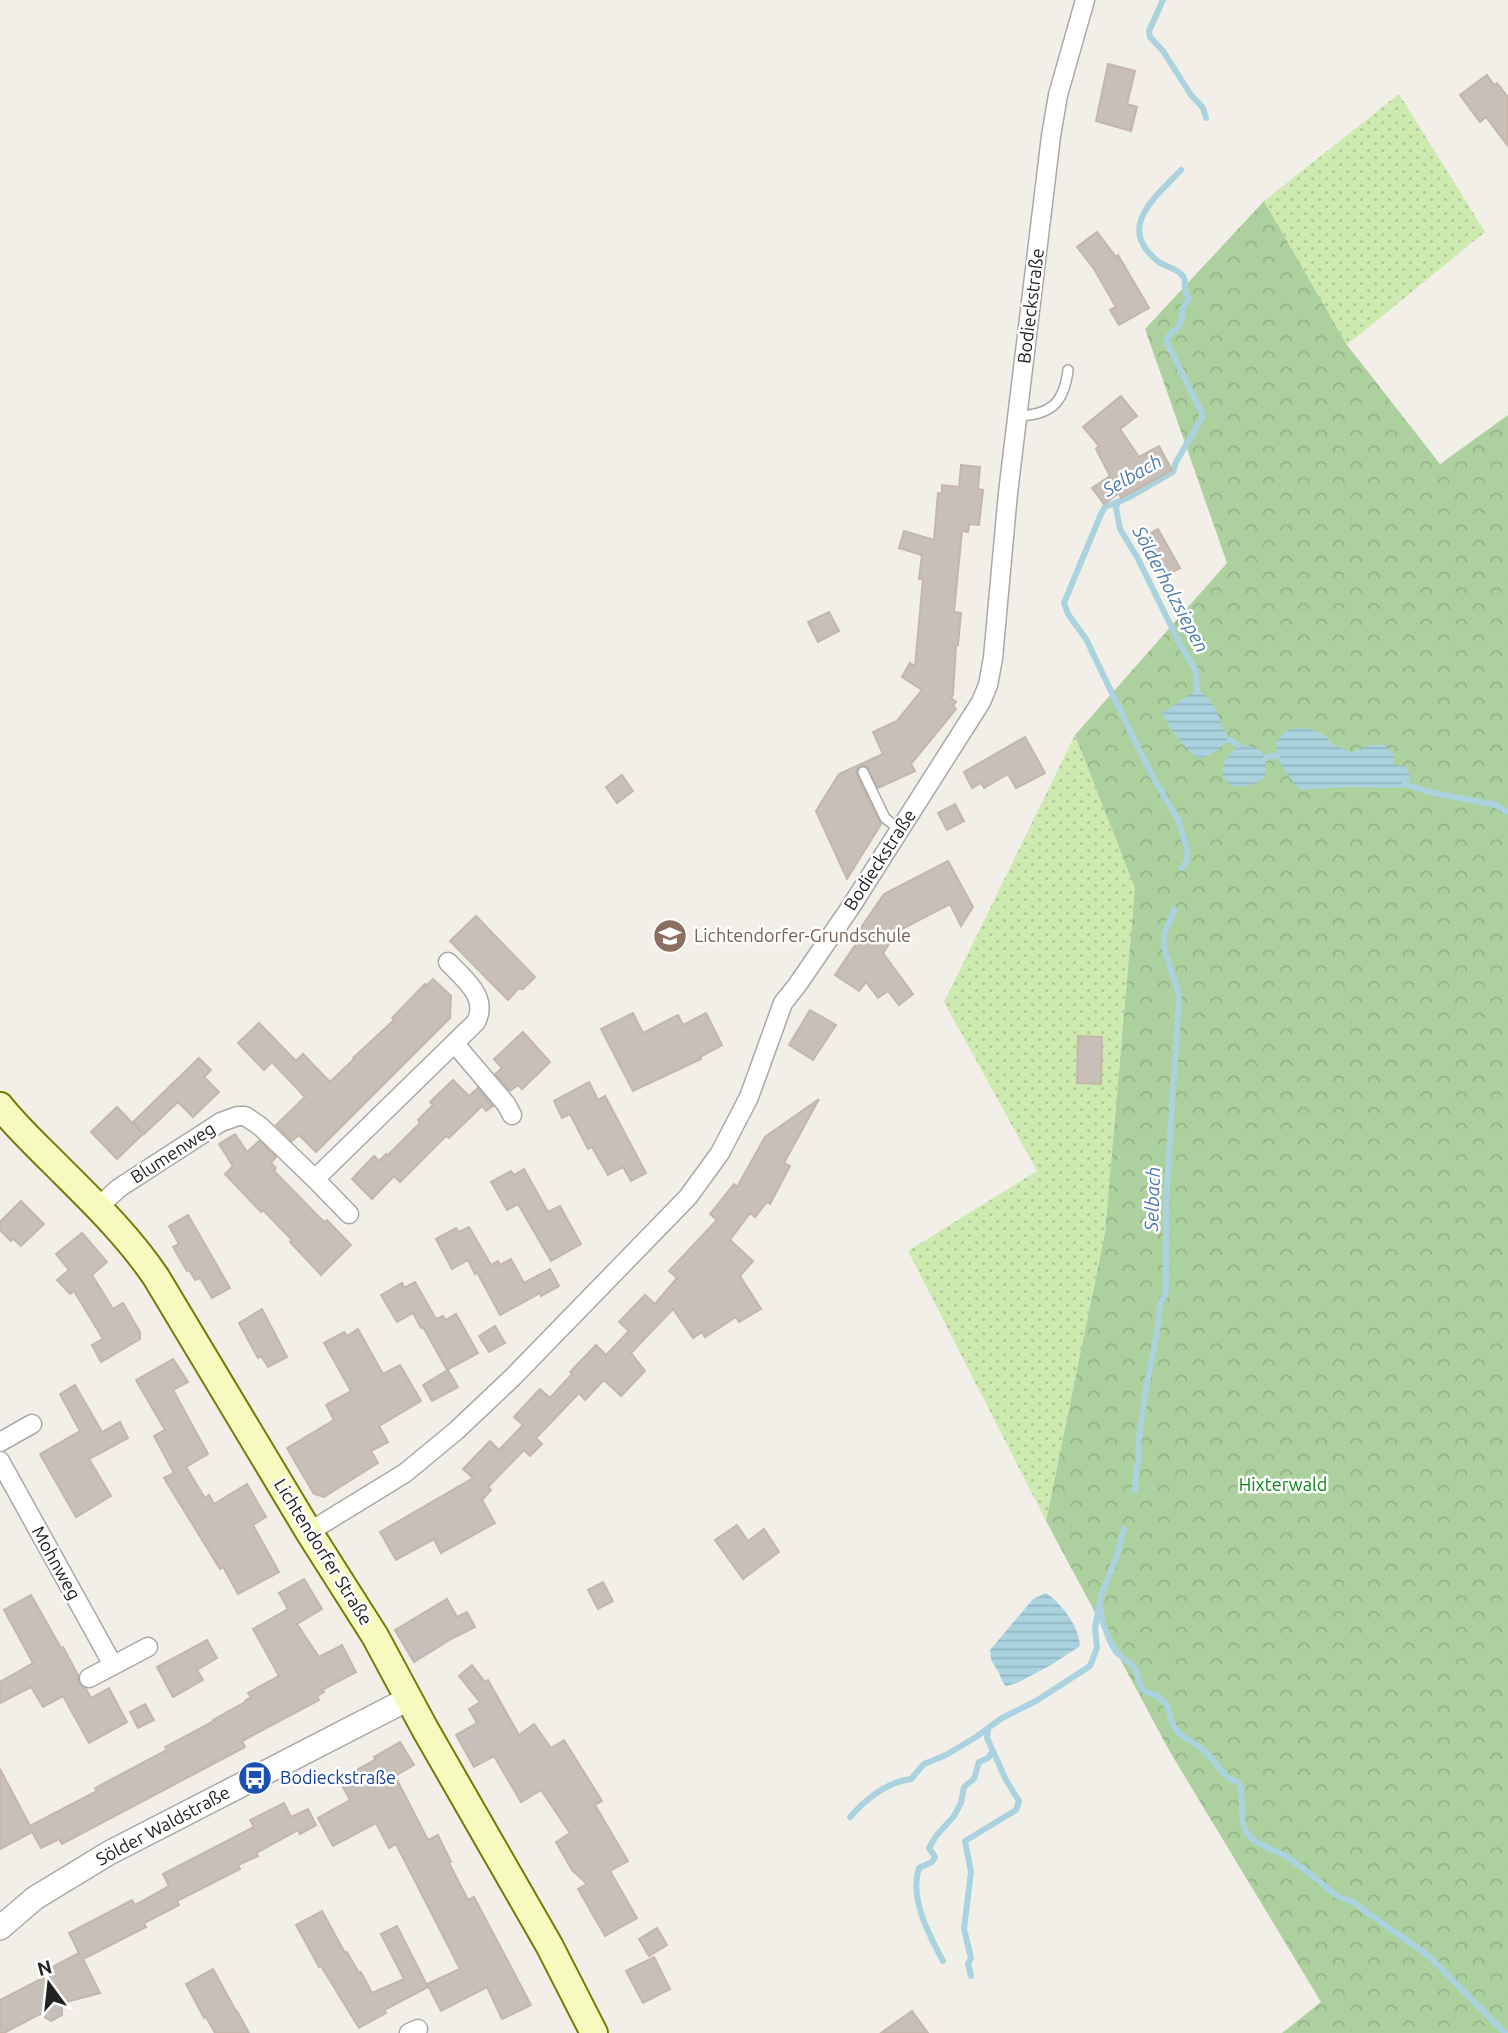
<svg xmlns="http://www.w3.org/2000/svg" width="1508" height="2033" viewBox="0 0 1508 2033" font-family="Ubuntu,sans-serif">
  <defs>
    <pattern id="grass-dots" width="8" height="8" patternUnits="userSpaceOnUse" patternTransform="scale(1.75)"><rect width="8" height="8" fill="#cdebb0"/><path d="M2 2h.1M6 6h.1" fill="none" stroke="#b0c997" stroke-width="1.8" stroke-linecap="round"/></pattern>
    <pattern id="forest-crowns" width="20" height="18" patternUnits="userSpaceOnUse" patternTransform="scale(1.75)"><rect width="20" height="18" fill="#add19e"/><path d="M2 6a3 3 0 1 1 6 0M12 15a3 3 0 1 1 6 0" fill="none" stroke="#95b388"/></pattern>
    <pattern id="water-rules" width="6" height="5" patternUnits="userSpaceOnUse" patternTransform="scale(1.75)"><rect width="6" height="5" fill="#aad3df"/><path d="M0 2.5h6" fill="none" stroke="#92b5bf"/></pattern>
  </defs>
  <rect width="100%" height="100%" fill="#f2efe9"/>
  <g fill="url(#grass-dots)">
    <path d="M1399,94L1485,232L1347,345L1264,201Z"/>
    <path d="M1075,735L1135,888L1105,1233L1046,1521L908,1251L1037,1171L944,1002Z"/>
  </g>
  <path fill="url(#forest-crowns)" d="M1264,201L1347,345L1440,464L1508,415V2033H1282L1321,2002L1170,1752L1046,1521L1105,1233L1135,888L1075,735L1227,563L1145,329Z"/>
  <g fill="url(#water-rules)">
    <path d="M1197,690C1216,697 1219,725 1230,740C1222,746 1211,757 1201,758C1191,758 1165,723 1162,713Z"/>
    <path d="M1295,728L1310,729L1324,735L1333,745L1351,752L1371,745H1385L1394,755V765L1405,766L1410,774V780L1401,788L1345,787L1300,790C1289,778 1264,748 1284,733C1287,730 1291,730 1295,728Z"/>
    <path d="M1238,745C1262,746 1267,752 1266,776C1249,792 1216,792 1224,763C1226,756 1234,752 1238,745Z"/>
    <path d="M1046,1593C1062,1604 1079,1626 1080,1646L1051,1665L1017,1683L1006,1686C1001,1681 1001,1677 998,1671C992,1662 991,1662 990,1650L1033,1599Z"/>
  </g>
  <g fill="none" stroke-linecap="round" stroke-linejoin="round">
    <g stroke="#aad3df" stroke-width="6">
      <path d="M1163,0L1149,31L1150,37L1163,51L1191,95L1203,108L1206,118"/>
      <path d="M1181,170C1156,197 1114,228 1159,262C1166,267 1176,268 1182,275C1187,280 1184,284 1185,290C1185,291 1189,299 1189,299C1179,309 1185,318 1178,327C1173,333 1169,333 1166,341L1202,413V418L1176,462L1173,472L1130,497L1105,507L1101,514L1064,603L1068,614L1086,639L1134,739L1155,781L1178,819L1187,849V861L1182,868"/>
      <path d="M1118,502L1116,508L1120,529L1137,557L1180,644L1196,671L1197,690"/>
      <path d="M1230,740L1238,745"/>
      <path d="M1265,759L1270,756H1277"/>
      <path d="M1405,784L1429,792L1496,805L1508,812"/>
      <path d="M1135,1491L1136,1469L1139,1459L1138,1447L1145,1394L1158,1326L1160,1303L1165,1296L1166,1289V1201L1179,996C1175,978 1162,951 1164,935C1166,927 1172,918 1174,909"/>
      <path d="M1099,1605L1103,1623L1110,1641L1116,1652L1131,1664L1136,1670L1140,1685L1146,1692L1158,1696L1167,1705L1172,1723L1178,1733L1204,1750L1228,1778L1239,1783C1245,1800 1238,1817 1246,1831C1254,1846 1274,1848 1287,1857C1303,1868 1319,1881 1334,1894C1344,1902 1353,1898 1362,1909L1429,1956L1505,2033"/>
      <path d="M850,1817C866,1799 887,1782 911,1779L924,1764L946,1755L976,1737L1002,1718L1036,1701L1090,1666L1097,1648L1095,1628L1101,1596L1115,1561L1124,1529"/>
      <path d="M943,1961C929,1935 909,1898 919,1868L932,1862L935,1857L929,1848L936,1836L954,1816L961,1803L964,1787L974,1779L979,1762L988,1758L993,1751L987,1738L988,1729"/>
      <path d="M971,1976L968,1964L971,1958L964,1929L971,1872L965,1841L1016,1810L1019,1801L1006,1780L993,1751"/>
    </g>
  </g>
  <g fill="#c7bfb8" stroke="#c4b6ab" stroke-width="2">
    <path d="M1108,64L1135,71L1127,104L1137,107L1131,131L1096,121Z"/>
    <path d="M1487,75L1494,85L1497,83L1508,97V146L1486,117L1480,122L1460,95Z"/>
    <path d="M1097,232L1116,257L1118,255L1149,308L1119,325L1110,310L1116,307L1094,269L1077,247Z"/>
    <path d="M1121,396L1137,416L1120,429L1139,457L1159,446L1172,470L1121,498L1119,493L1104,504L1092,488L1110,476L1096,449L1099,446L1083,427Z"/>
    <path d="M961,465L980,467L978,489L983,490L979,525L969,524L968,532L962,531L954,612L961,613L958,645H956L953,695L951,698L956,702L953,706L956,709L911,764L915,771L878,788L867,767L861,765L857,769V775L881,824L847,879L816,811L839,774L883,754L873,732L897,721L922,690L902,677L910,663L915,666L923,579H919L922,555L899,548L904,531L934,540L938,493L942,494V485L959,487Z"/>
    <path d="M1158,529L1180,568L1163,577L1141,538Z"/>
    <path d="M829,612L839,631L818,642L808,622Z"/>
    <path d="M1025,737L1045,773L1016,788L1008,774L984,788L981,783L972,788L964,772Z"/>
    <path d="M622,775L633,791L617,803L606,787Z"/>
    <path d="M955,804L964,821L947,830L938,813Z"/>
    <path d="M948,861L973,907L961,926L950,904L898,931L883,953L913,994L899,1005L888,991L878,998L866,982L859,991L835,975L864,932L860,929L884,894Z"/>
    <path d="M476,916L535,977L523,989H518L508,1000L450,941Z"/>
    <path d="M433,979L451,996L450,1018L316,1152L299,1135L292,1141L276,1125L305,1097L272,1062L264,1070L238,1043L259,1023L296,1061L303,1054L330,1082L354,1059L353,1058L394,1020L392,1018L425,984L426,986Z"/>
    <path d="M810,1010L836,1025L813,1060L789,1045Z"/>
    <path d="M633,1013L643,1033L678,1015L683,1025L706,1013L722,1045L700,1057L701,1059L633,1091L601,1029Z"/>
    <path d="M523,1032L550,1062L522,1089L518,1085L510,1091L495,1074L502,1068L494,1059Z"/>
    <path d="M1078,1036L1102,1037L1101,1084L1077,1083Z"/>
    <path d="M199,1058L211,1070L204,1077L219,1092L193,1117L178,1102L144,1134L133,1122Z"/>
    <path d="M453,1080L469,1096L478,1088L493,1106L486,1111L482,1106L449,1138L446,1136L400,1182L394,1176L372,1199L352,1179L374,1156L379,1161L386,1154L387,1156L420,1123L418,1120L433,1105L430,1102Z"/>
    <path d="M589,1082L598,1100L605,1096L646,1173L631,1181L623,1167L608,1175L592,1147L588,1149L570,1114L562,1118L554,1101Z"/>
    <path d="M819,1099L784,1163L790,1166L770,1204L767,1202L755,1217L750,1213L730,1240L753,1261L740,1276L761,1309L739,1322L736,1317L705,1337L702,1332L693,1338L673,1309L631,1353L645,1371L621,1396L604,1380L585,1400L579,1393L536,1438L542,1444L530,1456L524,1450L488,1487L491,1490L482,1500L495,1523L441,1553L434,1539L396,1560L380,1532L473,1478L463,1469L490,1441L499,1450L523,1425L514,1417L540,1389L550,1398L572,1374L570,1372L596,1345L606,1355L629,1331L619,1322L645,1295L655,1304L677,1278L669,1271L717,1220L710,1214L734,1184L737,1187L765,1137Z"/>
    <path d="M117,1107L143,1134L117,1159L91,1132Z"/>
    <path d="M235,1134L247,1152L259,1141L276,1157L271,1163L276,1168L274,1171L324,1222L327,1220L351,1245L321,1275L290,1242L292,1240L263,1210L261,1212L225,1174L233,1166L219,1144Z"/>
    <path d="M524,1169L548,1212L560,1206L581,1244L551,1261L518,1204L507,1210L491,1182L511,1171L514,1175Z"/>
    <path d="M21,1201L44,1224L21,1246L13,1239L11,1241L0,1230V1222Z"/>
    <path d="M188,1215L230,1288L212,1298L200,1278L195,1280L189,1270L187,1271L173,1247L179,1244L169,1226Z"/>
    <path d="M469,1227L491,1265L498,1261L500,1265L511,1259L524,1283L550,1269L559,1286L541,1296L540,1293L500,1315L477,1272L475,1274L468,1260L452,1269L436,1239L456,1228L459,1232Z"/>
    <path d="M82,1233L107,1262L92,1275L113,1309L123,1303L140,1332V1339L101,1362L92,1345L103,1339L74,1291L70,1294L57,1280L69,1270L56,1254Z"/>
    <path d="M415,1282L436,1319L443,1316L446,1320L456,1314L478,1353L447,1370L423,1327L421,1328L413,1313L397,1322L381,1295L402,1283L404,1288Z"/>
    <path d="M262,1309L287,1357L268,1367L261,1356L258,1358L239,1323Z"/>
    <path d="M495,1326L505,1343L489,1352L479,1336Z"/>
    <path d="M358,1329L383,1374L400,1365L421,1401L379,1426L388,1442L371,1451L378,1463L324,1497L314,1494L287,1448L334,1420L326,1405L351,1391L324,1343L344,1332L347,1336Z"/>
    <path d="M173,1359L188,1382L173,1390L208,1454L186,1467L205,1498L209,1495L214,1504L247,1484L266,1517L253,1525L279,1572L238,1594L223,1567L220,1569L164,1478L174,1473L154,1436L165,1430L136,1380Z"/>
    <path d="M448,1370L458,1387L432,1401L423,1385Z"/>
    <path d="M75,1385L102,1432L120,1422L128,1438L89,1459L111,1496L76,1517L40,1454L80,1431L60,1394Z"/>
    <path d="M737,1525L748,1541L764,1529L779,1552L743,1579L715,1540Z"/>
    <path d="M304,1579L322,1609L297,1624L319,1657L342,1645L356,1672L322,1690L324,1692L317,1696L319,1700L242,1741L245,1747L62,1844L59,1839L41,1848L32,1832L0,1849V1769L30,1826L97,1791L95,1788L167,1750L165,1747L214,1721L213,1720L245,1702V1701L251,1697L248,1693L279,1676L253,1629L288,1609L279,1593Z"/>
    <path d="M603,1582L613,1601L598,1609L588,1590Z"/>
    <path d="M31,1595L61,1648L63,1647L78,1675L79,1684L86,1689L91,1698L109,1688L127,1722L89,1743L63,1696L43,1707L31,1687L0,1703V1682L33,1663L4,1610Z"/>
    <path d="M447,1599L457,1617L467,1612L475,1627L451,1639L414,1662L395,1630Z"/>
    <path d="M207,1640L217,1658L197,1670L203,1680L173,1697L157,1667Z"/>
    <path d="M472,1665L485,1682L488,1680L519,1735L534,1724L551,1748L564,1740L602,1801L595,1805L628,1861L610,1871L637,1918L605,1936L578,1889L587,1884L572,1870L556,1842L570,1833L541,1790L521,1802L494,1756L474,1767L456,1735L477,1723L469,1709L480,1702L459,1676Z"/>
    <path d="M145,1704L154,1720L138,1728L130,1712Z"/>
    <path d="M400,1742L414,1765L395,1776L428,1840L438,1835L451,1862L449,1863L468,1900L474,1897L531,2005L502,2019L487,1987L441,2011L427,1984L460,1969L396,1844L389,1848L376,1823L333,1846L318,1818L350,1800L339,1780L376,1759L374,1757Z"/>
    <path d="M284,1803L291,1817L308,1809L316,1825L300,1834L298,1830L256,1853L258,1856L238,1865L240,1869L177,1901L179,1905L144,1923L146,1927L83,1959L100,1993L62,2003V2015L51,2021L40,2014L4,2033H0V2000L45,1977L43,1972L79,1953L69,1933L132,1900L135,1905L169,1886L163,1874L254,1827L250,1820Z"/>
    <path d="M322,1911L345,1953L347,1952L359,1973L361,1972L372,1993L404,1979L381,1934L397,1926L428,1987L384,2010L386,2013L359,2028L321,1966L319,1967L296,1925Z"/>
    <path d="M657,1928L667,1945L649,1956L639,1939Z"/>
    <path d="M654,1957L670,1989L643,2003L626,1971Z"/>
    <path d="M213,1969L236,2011H237L249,2033H215L206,2017L204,2018L186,1984Z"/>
    <path d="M912,2011L928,2033H881Z"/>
  </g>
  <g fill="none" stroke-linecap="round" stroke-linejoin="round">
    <g stroke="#a9a9a9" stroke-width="12">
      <g id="service">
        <path d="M1017,416C1050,415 1064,404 1068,370"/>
        <path d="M863,772L885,818L900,830"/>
      </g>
    </g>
    <g stroke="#a9a9a9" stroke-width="21">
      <g id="minor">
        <path d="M455,1044L506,1104L512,1115"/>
        <path d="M315,1179L349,1214"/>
        <path d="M98,1207L119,1188L159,1162L221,1122L238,1116H245L260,1126L315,1179L476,1022C489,997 464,979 448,962"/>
        <path d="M0,1442L32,1424"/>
        <path d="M0,1461L113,1665"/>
        <path d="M309,1532L405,1473L457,1430L513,1377L688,1197L720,1153L749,1097L783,1003L798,984L850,908L981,702L988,685L993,658L1008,493L1051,136L1058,95L1085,0"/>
        <path d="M89,1678L148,1647"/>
        <path d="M409,2033L418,2029"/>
      </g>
    </g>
    <g stroke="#a9a9a9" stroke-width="26">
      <path id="tertiary" d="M0,1928L35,1898L109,1853L408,1699"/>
    </g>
    <g stroke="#707d05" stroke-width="30">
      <path id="secondary" d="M0,1106C16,1126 34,1143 52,1161C89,1198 127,1234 156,1277L309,1532L375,1636L425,1729L549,1945L594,2033"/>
    </g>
    <use href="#service" stroke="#fff" stroke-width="9"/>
    <use href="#minor" stroke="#fff" stroke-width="18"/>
    <use href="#tertiary" stroke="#fff" stroke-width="23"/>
    <use href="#secondary" stroke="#f7fabf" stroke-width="26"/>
  </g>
  <defs>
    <g id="school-disc" transform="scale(1.75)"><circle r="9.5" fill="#8d6e63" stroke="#fff"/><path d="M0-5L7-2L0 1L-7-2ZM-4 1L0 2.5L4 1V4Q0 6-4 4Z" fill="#fff"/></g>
    <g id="bus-disc" transform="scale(1.75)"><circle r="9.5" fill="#1a4fb4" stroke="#fff"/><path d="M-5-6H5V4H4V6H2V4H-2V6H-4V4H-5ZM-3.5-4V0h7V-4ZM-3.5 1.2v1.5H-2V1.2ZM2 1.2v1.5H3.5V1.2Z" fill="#fff"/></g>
  </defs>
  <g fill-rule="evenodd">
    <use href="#school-disc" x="670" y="936"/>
    <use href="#bus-disc" x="255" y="1778"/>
  </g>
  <g text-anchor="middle" stroke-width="5" stroke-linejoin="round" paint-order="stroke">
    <g font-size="18" fill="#222" stroke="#fff">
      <text transform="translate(1031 306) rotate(-83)" y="6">Bodieckstraße</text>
      <text transform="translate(880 860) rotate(-57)" y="6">Bodieckstraße</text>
      <text transform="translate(173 1153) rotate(-33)" y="6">Blumenweg</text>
      <text transform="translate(323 1552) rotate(58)" y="6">Lichtendorfer Straße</text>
      <text transform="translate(56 1563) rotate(61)" y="6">Mohnweg</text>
      <text transform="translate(163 1826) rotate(-28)" y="6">Sölder Waldstraße</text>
    </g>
    <g font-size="18" fill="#785e54" stroke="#fff" text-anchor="start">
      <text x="694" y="942">Lichtendorfer-Grundschule</text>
    </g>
    <g font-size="18" fill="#0c8416" stroke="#fff">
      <text x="1283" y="1491">Hixterwald</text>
    </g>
    <g font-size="18" fill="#164399" stroke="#fff" text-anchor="start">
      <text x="280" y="1784">Bodieckstraße</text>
    </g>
    <g font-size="19" font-style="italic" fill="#4a7aab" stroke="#fff">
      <text transform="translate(1132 475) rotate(-30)" y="7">Selbach</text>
      <text transform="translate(1171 589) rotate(62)" y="7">Sölderholzsiepen</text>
      <text transform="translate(1152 1199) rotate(-88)" y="7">Selbach</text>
    </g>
  </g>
  <g transform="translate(49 1984) rotate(345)" stroke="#ffffff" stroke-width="5" paint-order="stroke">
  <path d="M0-5L12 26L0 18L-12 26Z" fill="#222222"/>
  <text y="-10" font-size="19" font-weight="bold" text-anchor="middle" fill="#222222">N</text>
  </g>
</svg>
